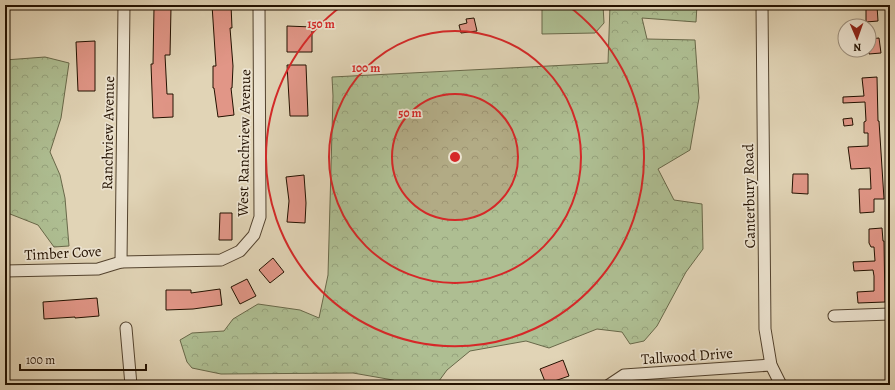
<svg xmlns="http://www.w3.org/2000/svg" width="895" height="390" viewBox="0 0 895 390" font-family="Alegreya,serif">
  <defs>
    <pattern id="forest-crowns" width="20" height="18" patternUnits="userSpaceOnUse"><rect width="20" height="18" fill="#aebe92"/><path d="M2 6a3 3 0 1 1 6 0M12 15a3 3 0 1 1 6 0" fill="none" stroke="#95a27c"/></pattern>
  </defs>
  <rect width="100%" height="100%" fill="#e1d4b6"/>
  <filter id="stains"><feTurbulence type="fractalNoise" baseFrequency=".005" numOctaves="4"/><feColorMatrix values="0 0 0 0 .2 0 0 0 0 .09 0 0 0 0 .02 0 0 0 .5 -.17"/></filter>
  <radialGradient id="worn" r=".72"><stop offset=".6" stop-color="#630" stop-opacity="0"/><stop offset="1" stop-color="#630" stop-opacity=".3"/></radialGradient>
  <g fill="url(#forest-crowns)" stroke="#686849">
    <path d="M610,5H697L696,22L642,18L647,39L695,40L699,98L690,150L658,169L674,200L702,204L703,249L686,272L657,326L644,341L630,344L622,332L597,329L549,348L526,341L470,351L447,370L436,385H405L393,380L353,373L221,374L192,368L187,362L180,340L192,333L224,331L233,319L258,304L300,310L319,318L328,275L333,96L332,77L608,63Z"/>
    <path d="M45,57L69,63L61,118L50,152L60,175L65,198L69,246L54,247L38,225L5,212V60Z"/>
  </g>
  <path fill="#aebe92" stroke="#686849" d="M542,5H603L604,23L595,33L542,34Z"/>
  <g fill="#e19687" stroke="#231100">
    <path d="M212,5H231L232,28H230L233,66L232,88H231L234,115L218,117L214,88H213V66H216Z"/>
    <path d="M877,6L878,21L866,22V7Z"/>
    <path d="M154,8H171L170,55H165L167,94H173V117L153,118L151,64H153Z"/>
    <path d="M474,18L477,31L461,33L459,25L467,23L466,19Z"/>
    <path d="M287,26L312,27V52H287Z"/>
    <path d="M879,38L881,53L869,54V39Z"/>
    <path d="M95,41V91H78L76,42Z"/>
    <path d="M287,65H306L308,116H290Z"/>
    <path d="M877,77L878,121H879L884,199H874V212L860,213L859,189H871L870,168L851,169L848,147L868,146V133H864V122L866,121L865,102L843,103V97L864,96L862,78Z"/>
    <path d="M852,118L853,125L844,126L843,119Z"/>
    <path d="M793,174H808V194L792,193Z"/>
    <path d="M304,175L306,203L305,223L287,222L289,201L286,177Z"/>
    <path d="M220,213H232V240H219Z"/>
    <path d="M882,228L883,241H884L885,302L858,303L857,292L874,291V276L873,270L854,271L853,262L875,261L874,247H871L869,243V229Z"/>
    <path d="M273,258L284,272L270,283L259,270Z"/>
    <path d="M247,279L256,296L240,304L231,287Z"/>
    <path d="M220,289L222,305L193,309L166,310V290H191V293Z"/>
    <path d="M97,298L99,316L75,318V317L44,319L43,302Z"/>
    <path d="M563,360L569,376L546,384L540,369Z"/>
  </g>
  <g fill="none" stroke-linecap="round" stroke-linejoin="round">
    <g stroke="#52422e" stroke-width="13">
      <g id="minor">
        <path d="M762,5L765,329L771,365L781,385"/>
        <path d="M121,262L124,5"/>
        <path d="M5,271L98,269L121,262L221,260L240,251L254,235L260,217L259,5"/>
        <path d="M834,316L890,314"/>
        <path d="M126,328L131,385"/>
        <path d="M609,385L624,375L771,365"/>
      </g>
    </g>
    <use href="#minor" stroke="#ece3d0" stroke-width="11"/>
  </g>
  <circle cx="455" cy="157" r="63" fill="#d62828" fill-opacity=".12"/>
  <g fill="none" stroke="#d62828" stroke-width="2">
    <circle cx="455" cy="157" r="63"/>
    <circle cx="455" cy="157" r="126"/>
    <path d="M567 5A189 189 0 1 1 343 5"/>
  </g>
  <g text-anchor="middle" stroke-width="3.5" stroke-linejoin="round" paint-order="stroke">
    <g font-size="15" fill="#231100" stroke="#ece3d0">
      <text transform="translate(108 133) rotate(-89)" y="5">Ranchview Avenue</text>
      <text transform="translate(244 143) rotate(-89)" y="5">West Ranchview Avenue</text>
      <text transform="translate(749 196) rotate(-91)" y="5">Canterbury Road</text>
      <text transform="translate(63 253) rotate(-3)" y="5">Timber Cove</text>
      <text transform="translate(687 356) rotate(-4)" y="5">Tallwood Drive</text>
    </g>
  </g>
  <circle cx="455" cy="157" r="6" fill="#d62828" stroke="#ece3d0" stroke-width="2"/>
  <g font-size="12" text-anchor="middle" font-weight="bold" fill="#d62828" stroke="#ece3d0" stroke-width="3.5" stroke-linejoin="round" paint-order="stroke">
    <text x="321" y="28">150 m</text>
    <text x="366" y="72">100 m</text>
    <text x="410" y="117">50 m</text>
  </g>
  <rect width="895" height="390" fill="none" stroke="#e1d4b6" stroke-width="20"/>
  <rect x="6" y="6" width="883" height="378" fill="none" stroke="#231100" stroke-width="2"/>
  <rect x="10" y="10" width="875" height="370" fill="none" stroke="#231100"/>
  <g transform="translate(857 38) rotate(178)"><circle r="19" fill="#ece3d0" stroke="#9c8f7d"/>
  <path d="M0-3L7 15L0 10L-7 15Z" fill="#8f2418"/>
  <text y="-6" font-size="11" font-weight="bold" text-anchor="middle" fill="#231100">N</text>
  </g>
  <path d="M20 364v6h126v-6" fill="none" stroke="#231100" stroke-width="2"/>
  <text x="26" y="364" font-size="12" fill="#231100" stroke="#ece3d0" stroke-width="3" paint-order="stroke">100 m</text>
  <rect width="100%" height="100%" filter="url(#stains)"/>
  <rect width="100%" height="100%" fill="url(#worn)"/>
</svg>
